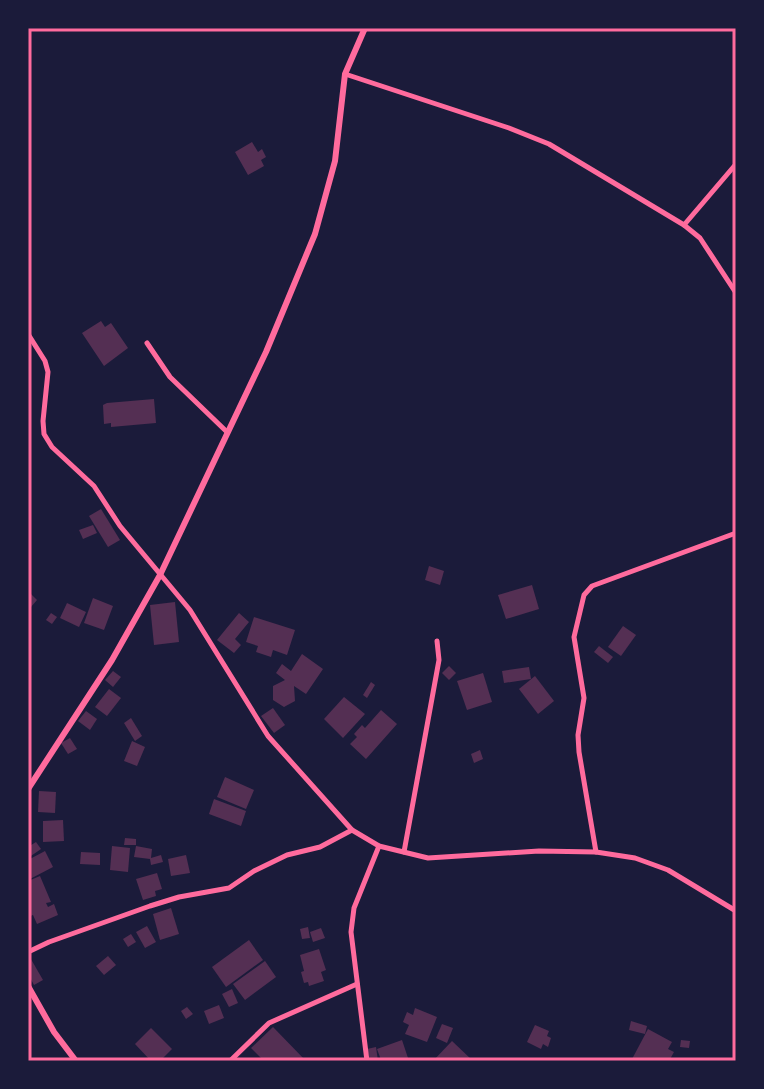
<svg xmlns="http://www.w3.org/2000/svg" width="764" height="1089" viewBox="0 0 764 1089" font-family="'PT Sans',sans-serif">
  <rect width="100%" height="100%" fill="#1b1b3a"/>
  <g fill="#542f53">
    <path d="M252,142L258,152L262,149L266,157L261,160L264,166L248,175L235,152Z"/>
    <path d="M101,321L105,327L111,323L128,348L104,366L82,333Z"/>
    <path d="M154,399L156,423L111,427V423L104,424L103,405L107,403Z"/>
    <path d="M101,509L120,540L108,547L89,516Z"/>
    <path d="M93,525L97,533L83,539L79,530Z"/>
    <path d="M429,566L444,571L440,585L425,580Z"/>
    <path d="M532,585L539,609L506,619L498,595Z"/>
    <path d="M28,591L37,600L31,607L28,604Z"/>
    <path d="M93,598L113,606L104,630L84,623Z"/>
    <path d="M175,602L179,642L154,645L150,605Z"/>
    <path d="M67,603L86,612L79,627L60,618Z"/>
    <path d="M51,613L57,617L52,624L46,620Z"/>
    <path d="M239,613L249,622L235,639L241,645L234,653L217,640Z"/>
    <path d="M254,617L295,630L287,655L273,650L271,657L256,652L258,646L246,642Z"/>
    <path d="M623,626L636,635L621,656L608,647Z"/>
    <path d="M599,646L613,657L608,663L594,652Z"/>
    <path d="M302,654L323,669L306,694L294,686L295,701L284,707L273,700V686L285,680L276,673L282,664L291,671Z"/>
    <path d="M449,666L456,673L449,680L442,673Z"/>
    <path d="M529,667L531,679L504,683L502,671Z"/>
    <path d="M113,671L121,677L113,687L105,680Z"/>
    <path d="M483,673L492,702L467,710L457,681Z"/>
    <path d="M535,676L554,701L538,714L519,689Z"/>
    <path d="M371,682L375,685L367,698L363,695Z"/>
    <path d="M109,689L121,698L107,716L95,707Z"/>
    <path d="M344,697L365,714L343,738L324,719Z"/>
    <path d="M273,708L285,725L274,733L261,716Z"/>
    <path d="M381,710L397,724L366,759L350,744L357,737L354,734L362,725L365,728Z"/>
    <path d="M86,711L97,719L90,730L78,721Z"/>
    <path d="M131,718L142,736L135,741L124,723Z"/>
    <path d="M70,738L77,749L68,754L61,743Z"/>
    <path d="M132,741L145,747L137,766L124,761Z"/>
    <path d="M480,750L483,759L474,763L471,754Z"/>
    <path d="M225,777L254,790L246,809L217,797Z"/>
    <path d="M39,791L56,792L55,813L38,812Z"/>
    <path d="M214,799L246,811L241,826L209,814Z"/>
    <path d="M63,820L64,841L43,842V821Z"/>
    <path d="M125,838L136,839V845H124Z"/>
    <path d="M36,842L41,849L28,858V847Z"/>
    <path d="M112,846L130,848L128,872L110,870Z"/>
    <path d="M136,846L152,849L151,858L161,855L163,862L151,865L150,859L134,857Z"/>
    <path d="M45,851L53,867L30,879L28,860Z"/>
    <path d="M81,852L100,853V865L80,864Z"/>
    <path d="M186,855L190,873L171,876L168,859Z"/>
    <path d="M157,873L162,889L155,891L156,896L143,900L136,879Z"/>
    <path d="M40,876L51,902L46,903L48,907L54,904L58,915L37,924L33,915L28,917V881Z"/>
    <path d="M171,908L179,934L160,940L153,914Z"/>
    <path d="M147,926L156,942L145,948L136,932Z"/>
    <path d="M308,927L310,938L302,939L300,929Z"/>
    <path d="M321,928L325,938L313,942L310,932Z"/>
    <path d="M131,934L136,942L128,947L123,939Z"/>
    <path d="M249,940L263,960L226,987L212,967Z"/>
    <path d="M319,949L326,970L321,972L324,981L309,986L308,982L304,983L301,972L304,971L300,955Z"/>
    <path d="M28,954L43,980L34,985L28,974Z"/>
    <path d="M108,956L116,965L104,975L96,966Z"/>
    <path d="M265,961L276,977L245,1000L233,984Z"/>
    <path d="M232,989L238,1003L229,1007L222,994Z"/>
    <path d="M219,1005L224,1018L209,1024L204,1011Z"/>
    <path d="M187,1007L193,1014L186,1019L181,1011Z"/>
    <path d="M415,1008L437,1017L427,1042L405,1034L409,1025L403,1022L407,1012L413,1015Z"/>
    <path d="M631,1021L647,1026L645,1034L629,1030Z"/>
    <path d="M442,1024L453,1028L447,1043L436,1038Z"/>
    <path d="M535,1025L549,1031L547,1036L551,1038L548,1047L543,1044L541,1049L527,1042Z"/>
    <path d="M273,1027L306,1061H264L251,1048Z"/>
    <path d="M151,1028L172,1049L160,1061H151L135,1044Z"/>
    <path d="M648,1029L672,1042L668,1049L674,1052L669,1061H631Z"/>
    <path d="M402,1040L409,1061H389L388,1058L381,1060L377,1049Z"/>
    <path d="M681,1040L690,1041L689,1048L680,1047Z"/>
    <path d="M452,1041L473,1061H433Z"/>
    <path d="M376,1047L378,1061H370L367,1049Z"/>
  </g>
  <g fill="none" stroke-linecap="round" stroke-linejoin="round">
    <g stroke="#ff6b9d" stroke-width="5">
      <path d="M345,74L509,128L549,144L684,225L700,238L736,293"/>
      <path d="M684,225L736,164"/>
      <path d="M28,334L45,361L48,372L43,421L44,434L52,447L94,486L120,526L190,610L268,736L352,830L379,846L428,858L539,851L596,852L635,858L668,870L736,911"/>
      <path d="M147,343L170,377L227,432"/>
      <path d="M404,852L439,660L437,641"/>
      <path d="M596,852L579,752L578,735L584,698L574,637L584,595L592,586L736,533"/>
      <path d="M28,952L49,942L150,906L179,897L229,888L254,871L287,855L320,847L352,830"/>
      <path d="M230,1061L269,1023L357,984"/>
      <path d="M367,1061L351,932L354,908L379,846"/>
    </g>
    <g stroke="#ff6b9d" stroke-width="6">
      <path d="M28,789L112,660L160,575L266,352L315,234L335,161L345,74L365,28"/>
      <path d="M28,986L54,1032L76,1061"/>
    </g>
  </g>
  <rect width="764" height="1089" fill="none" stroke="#1b1b3a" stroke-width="60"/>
  <rect x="30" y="30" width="704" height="1029" fill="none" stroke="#ff6b9d" stroke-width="3"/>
</svg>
